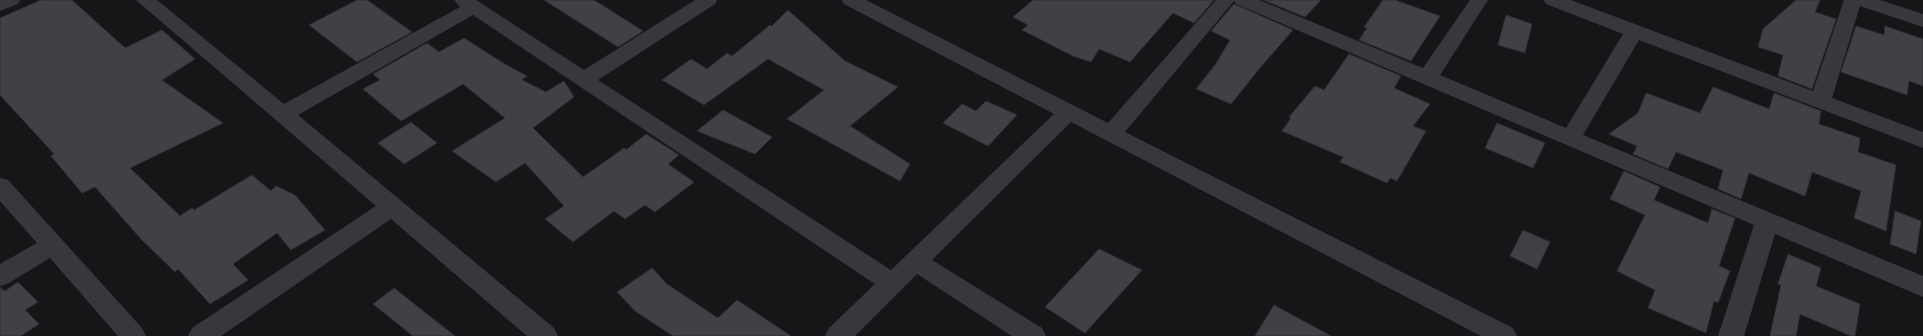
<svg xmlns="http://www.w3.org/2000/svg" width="1923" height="336" viewBox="0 0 1923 336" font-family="Signika,sans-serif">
  <rect width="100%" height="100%" fill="#161618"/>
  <g fill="#404145" stroke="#303034">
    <path d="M41,0H72L125,48L162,30L195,59L162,80L223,123L130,168L180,216L192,208L194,210L252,175L271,191L276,186L295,195L325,230L291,250L277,233L233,264L248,280L210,304L178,269L175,272L141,239L95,187L82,193L51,156L54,154L0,95V18Z"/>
    <path d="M357,0H367L412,32L357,62L309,25Z"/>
    <path d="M544,0H594L643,31L618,47Z"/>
    <path d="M1033,0H1214L1194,23L1173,13L1130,62L1099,49L1091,62L1073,56L1022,30L1028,25L1013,17Z"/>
    <path d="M1263,0H1321L1305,17Z"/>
    <path d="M1383,0H1395L1440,16L1411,61L1359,40L1367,28L1364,27Z"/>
    <path d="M1796,0H1820L1815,12L1836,19L1812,89L1778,76L1783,55L1758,47L1763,29Z"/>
    <path d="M1234,4L1293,30L1259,69L1231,104L1196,89L1215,65L1230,40L1211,31Z"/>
    <path d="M788,10L845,61L898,87L850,126L910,164L900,181L787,119L824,90L768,59L704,105L662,80L691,59L707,69L727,53L732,56L770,25L772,26Z"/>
    <path d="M1506,15L1532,24L1525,53L1498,45Z"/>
    <path d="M1856,26L1884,35L1885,26L1923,39V86L1909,81L1907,95L1841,72Z"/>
    <path d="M464,38L503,63L527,76L522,80L546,92L564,81L574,97L533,128L583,177L624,148L626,150L646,134L679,155L668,164L694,182L655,212L645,205L625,219L614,211L573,242L545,219L564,206L525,163L496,182L452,151L505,118L463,84L401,121L363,89L380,80L373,74L427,43L439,52Z"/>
    <path d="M1349,54L1401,76L1394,88L1430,104L1413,126L1426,131L1397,181L1390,178L1387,183L1340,162L1343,157L1282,131L1291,118L1289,117L1315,86L1324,90Z"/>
    <path d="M1713,87L1769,109L1774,93L1821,111L1819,124L1860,138L1858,152L1896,165L1886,231L1854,218L1861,191L1812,172L1805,196L1749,173L1741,199L1718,189L1723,170L1676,152L1668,169L1633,154L1637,146L1609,134L1638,113L1646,93L1700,113Z"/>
    <path d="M986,101L1017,115L988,146L943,123L962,104L976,111Z"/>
    <path d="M723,110L772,137L755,154L697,131Z"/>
    <path d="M411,122L437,143L404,164L378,143Z"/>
    <path d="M1497,123L1545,143L1533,168L1485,148Z"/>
    <path d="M1624,171L1660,187L1654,200L1708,223L1712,209L1735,218L1719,266L1730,271L1718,303L1714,301L1706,333L1648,308L1655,290L1617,271L1645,215L1610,199Z"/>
    <path d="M1895,211L1921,221L1916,254L1890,244Z"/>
    <path d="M1523,230L1550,242L1537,269L1510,256Z"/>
    <path d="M1099,249L1142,270L1085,333L1045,307Z"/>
    <path d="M1788,254L1821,268L1816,286L1860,304L1855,336H1851L1800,314L1796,336H1770L1781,285L1778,284Z"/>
    <path d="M652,268L667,284L718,318L737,300L791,336H673L635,311L617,292Z"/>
    <path d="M18,282L38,302L25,310L39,324L21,336H0V287L5,291Z"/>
    <path d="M394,288L455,336H413L373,304Z"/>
    <path d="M1274,305L1331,336H1255Z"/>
  </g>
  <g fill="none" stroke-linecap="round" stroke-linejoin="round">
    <g fill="#37383d" fill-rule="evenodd">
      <path d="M0,0H20L18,4L0,11Z"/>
      <path d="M136,0H157L284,104L460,7L454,0H476L584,70L695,0H717L715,4L598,80L891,270L1054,114L844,4L842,0H866L1108,123L1216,0H1259L1423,68L1470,0H1488L1440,75L1566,128L1623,34L1546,4L1544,0H1571L1813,91L1844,0H1880L1923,14V27L1860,6L1832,98L1923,132V148L1639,40L1583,135L1923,276V297L1775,234L1744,336H1718L1754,225L1236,4L1234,1L1125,132L1513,328L1517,336H1481L1071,122L932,260L1042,328L1046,336H1012L917,274L855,336H825L829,328L875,284L473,15L298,115L554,328L558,336H527L391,219L221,336H188L192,328L376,206Z"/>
      <path d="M0,178L8,180L142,328L146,336H118L50,258L9,283L0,286V264L37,243L0,201Z"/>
    </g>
  </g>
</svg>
